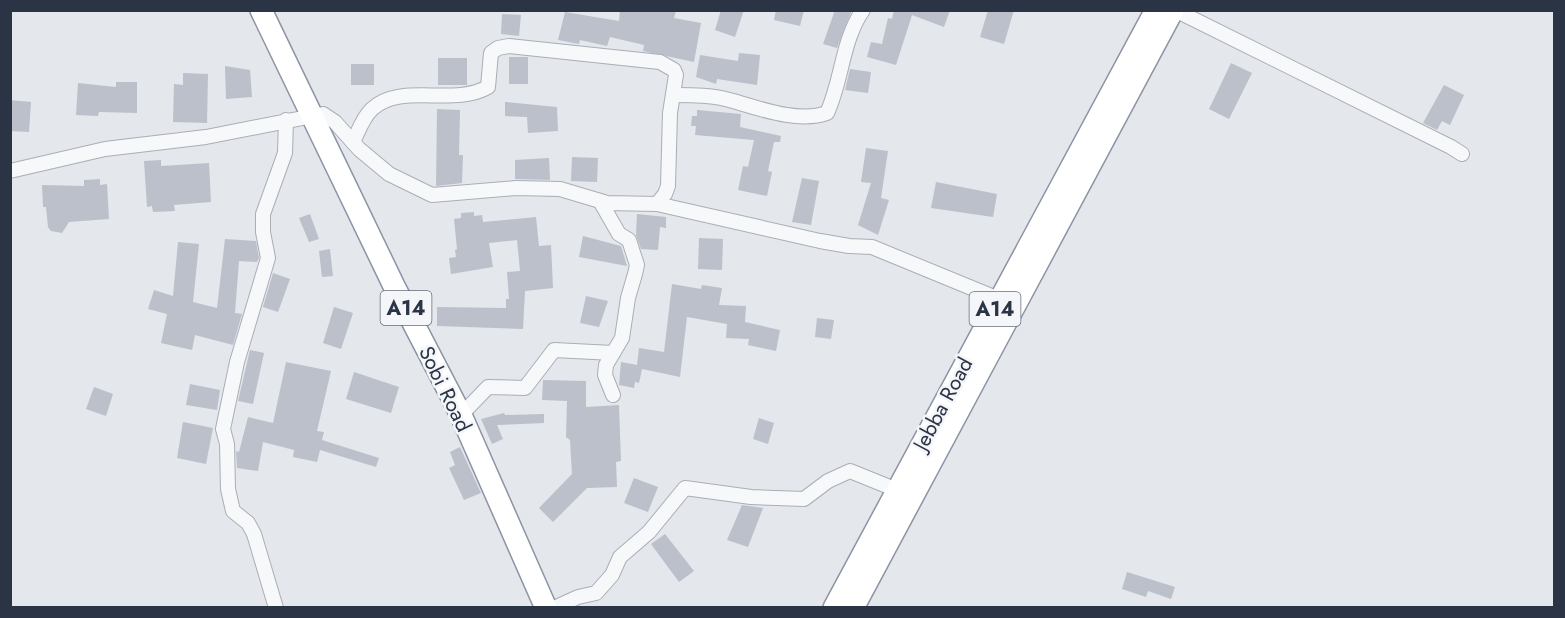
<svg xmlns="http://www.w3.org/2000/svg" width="1565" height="618" viewBox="0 0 1565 618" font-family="Jost,sans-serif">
  <rect width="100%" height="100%" fill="#e4e7ec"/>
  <g fill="#bbc0ca">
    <path d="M620,10H676L674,18L701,23L694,62L643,51L644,45L610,37L607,46L580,40L579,44L558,40L565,12L619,21Z"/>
    <path d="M721,10H744L735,37L715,30Z"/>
    <path d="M776,10H804L800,26L774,20Z"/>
    <path d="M835,10H852L837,48L823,44Z"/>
    <path d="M894,10H950L944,27L912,15L896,65L867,57L871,42L882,44L888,18L892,19Z"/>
    <path d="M988,10H1014L1004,44L980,37Z"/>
    <path d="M502,14L521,15L519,36L501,34Z"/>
    <path d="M739,53L760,55L757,85L717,79L716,84L696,77L700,55L738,61Z"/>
    <rect x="509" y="57" width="19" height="27"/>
    <rect x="438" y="58" width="29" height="27"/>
    <path d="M1231,63L1252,73L1229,119L1209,109Z"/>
    <rect x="351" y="64" width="23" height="21"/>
    <path d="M225,66L250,70L252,97L226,99Z"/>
    <path d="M850,69L871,72L868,93L845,90Z"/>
    <path d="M183,73L208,74L207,123L173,122L174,84L183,85Z"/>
    <path d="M116,82H137V113L99,112L98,116L76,115L78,83L116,87Z"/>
    <path d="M1444,85L1464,95L1450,125L1442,121L1437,130L1423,123Z"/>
    <path d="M10,100L31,102L29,132L10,131Z"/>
    <path d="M505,102L557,107L558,131L528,133L527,117L505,116Z"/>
    <path d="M437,109L460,110L459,155H463L462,183L436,186Z"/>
    <path d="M697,110L741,114L740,127L781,136L780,142H774L768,171L772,172L767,196L738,190L743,166L748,167L754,140L695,135L696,126H691L692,116H697Z"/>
    <path d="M866,148L888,151L881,198L889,200L878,235L858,225L871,183L861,182Z"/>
    <path d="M572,157L598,158L597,182L571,181Z"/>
    <path d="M549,158L550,180L515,179V160Z"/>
    <path d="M161,160V166L209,163L211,202L174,205L175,211L153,212L152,206L147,207L144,161Z"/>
    <path d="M802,178L819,181L811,225L792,222Z"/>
    <path d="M100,179V185L107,184L109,219L69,222L62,233L51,231L48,227L46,207H43L42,185L84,186V180Z"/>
    <path d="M936,182L997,194L993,217L931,208Z"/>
    <path d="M474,212V216L482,215L483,222L536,217L539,246L551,245L553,288L525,291L523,329L437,326V307L506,308V299H509L507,272L520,271L517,240L489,243L493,267L451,274L449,258L456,257L455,250L457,249L454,219L461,218V213Z"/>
    <path d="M310,214L319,239L309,242L299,218Z"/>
    <path d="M637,214L666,217V228L660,227L658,250L641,249L636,235Z"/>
    <path d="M583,236L621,246L627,266L579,257Z"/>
    <path d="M699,238L723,239L722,270L698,269Z"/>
    <path d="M225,239L256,241L259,258L257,262L239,261L235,313L242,314L233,345L195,335L192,350L161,343L167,314L148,309L154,290L173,296L178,242L199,244L193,302L217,308Z"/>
    <path d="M330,249L333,276L322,277L319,251Z"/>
    <path d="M273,273L290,279L278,312L263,307Z"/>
    <path d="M672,284L701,289L702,285L722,288L719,305L746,306L745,322L780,330L776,351L748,345L749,339L726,338L727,324L687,317L680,377L642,369L639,383L635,382L634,388L619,385L621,362L637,365L639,348L664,352Z"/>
    <path d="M586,296L608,301L599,327L580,323Z"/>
    <path d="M334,307L353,313L341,349L323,343Z"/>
    <path d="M817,318L834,320L831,339L815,337Z"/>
    <path d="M250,350L264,353L253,404L238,401Z"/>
    <path d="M286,362L331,371L317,431L324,432L322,440L379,458L376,467L320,450L317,462L293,457L294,450L263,442L258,471L237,468L236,451L239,452L248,417L273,423Z"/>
    <path d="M354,372L399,387L391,413L346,399Z"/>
    <path d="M543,380L586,381V407L619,405L621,461L616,462L617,487L587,488L553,522L539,508L572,474L570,440L566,437L567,401L542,400Z"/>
    <path d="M190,384L220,390L217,410L186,405Z"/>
    <path d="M94,387L113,394L106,416L86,409Z"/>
    <path d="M504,413L505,415L544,414V423L497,425L503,439L492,444L481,419Z"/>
    <path d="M759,418L774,423L768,444L753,439Z"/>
    <path d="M183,422L213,428L206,464L177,458Z"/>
    <path d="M460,447L481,493L464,500L449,468L455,465L450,452Z"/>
    <path d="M634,478L658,487L648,512L624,503Z"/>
    <path d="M742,505L763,508L748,547L727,540Z"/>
    <path d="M665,534L694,571L679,582L651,544Z"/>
    <path d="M1127,572L1175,587L1171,599L1148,591L1146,597L1122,589Z"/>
  </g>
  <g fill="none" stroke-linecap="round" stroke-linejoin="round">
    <g stroke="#a9aeb7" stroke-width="16">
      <g id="minor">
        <path d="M1175,10L1451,147L1462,154"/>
        <path d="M673,95C692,95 714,95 733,101C761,109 799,123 827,113C842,81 842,40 863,10"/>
        <path d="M353,142C358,132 363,117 372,109C401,82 453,107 488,87L491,53L498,48L509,46L660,62L674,70L676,75L670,113L668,186L665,194L657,204"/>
        <path d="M10,171L105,149L206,137L323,114L335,122L359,149L389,174L432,195L516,188L560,189L607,203L657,204L820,241L849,246L872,247L1001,300"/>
        <path d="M600,201L619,234L629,240L637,265L635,274L628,298L622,338L606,365L605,375L613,395"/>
        <path d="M461,415L488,387L525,388L554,350L613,353"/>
        <path d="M276,608L254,534L248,523L233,511L228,489L227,444L223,429L237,362L268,258L263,232V214L285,153L286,120"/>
        <path d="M554,608L578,597L596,593L612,575L620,557L649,532L685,488L751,497L804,499L828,481L850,471L897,490"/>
      </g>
    </g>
    <g stroke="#8b94a3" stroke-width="24">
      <g id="highway">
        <path d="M261,10L394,286L461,415L546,608"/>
        <path d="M834,608L1156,10"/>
        <path d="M853,608L1173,10"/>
      </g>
    </g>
    <use href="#minor" stroke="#f7f8fa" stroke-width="14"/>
    <use href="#highway" stroke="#fff" stroke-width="21"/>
  </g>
  <g text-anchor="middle" stroke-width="5" stroke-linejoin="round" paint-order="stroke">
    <g fill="#f4f6f9" stroke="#676e7b" stroke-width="1.5">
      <rect x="380.5" y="291" width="51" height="34" rx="4.5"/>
      <rect x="969.5" y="292" width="51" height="34" rx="4.5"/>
    </g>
    <g font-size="20" font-weight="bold" fill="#2b3445">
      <text x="406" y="315">A14</text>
      <text x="995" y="316">A14</text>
    </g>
    <g font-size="21" fill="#2b3445" stroke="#f4f6f9">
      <text transform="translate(445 389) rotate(64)" y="7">Sobi Road</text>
      <text transform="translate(943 404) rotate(-62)" y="7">Jebba Road</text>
    </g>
  </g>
  <rect width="1565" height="618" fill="none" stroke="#2b3445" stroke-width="24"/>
</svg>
